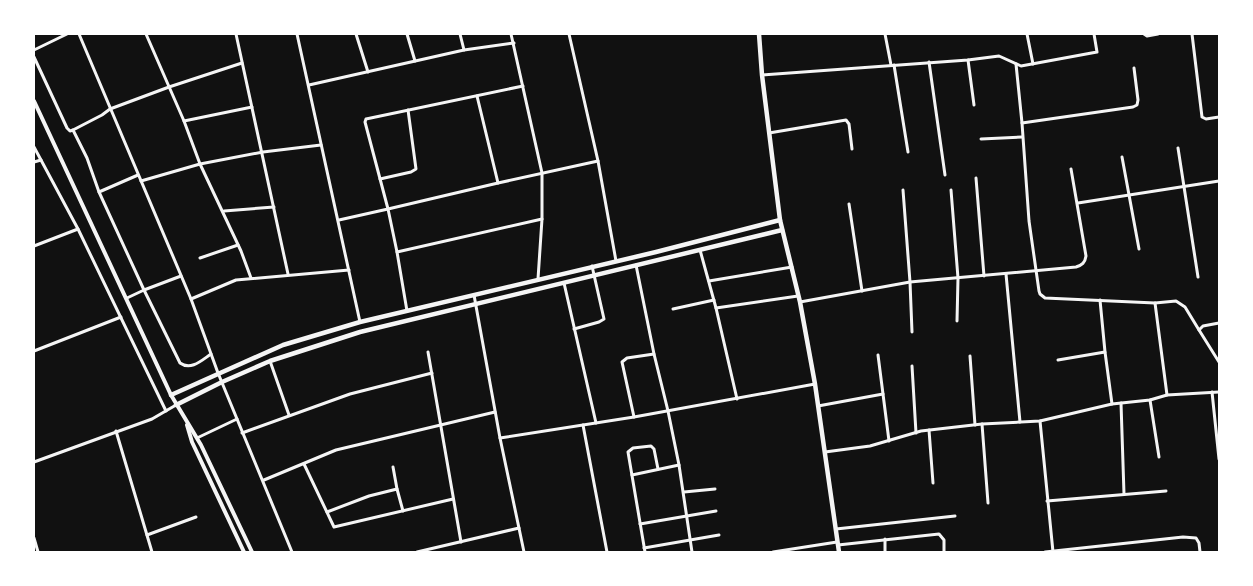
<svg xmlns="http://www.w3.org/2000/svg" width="1253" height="586" viewBox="0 0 1253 586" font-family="'DM Sans',sans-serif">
  <rect width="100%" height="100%" fill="#111"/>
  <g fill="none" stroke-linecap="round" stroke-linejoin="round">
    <g stroke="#f5f5f5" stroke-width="3">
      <path d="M79,34L191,299L218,373L292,552"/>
      <path d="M146,34L184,121L200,164L241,251L251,278"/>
      <path d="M236,34L288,274"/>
      <path d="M297,34L360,322"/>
      <path d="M356,34L368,72"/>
      <path d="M407,34L415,61"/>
      <path d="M460,34L464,50"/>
      <path d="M511,34L542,173V219L538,279"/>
      <path d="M569,34L598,161L616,261"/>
      <path d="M885,34L891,65"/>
      <path d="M1027,34L1033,64"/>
      <path d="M1144,34L1147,36L1158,34"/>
      <path d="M1192,34L1202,117L1206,119L1219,117"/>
      <path d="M34,50L67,34"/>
      <path d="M34,57L67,128L70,131L73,130L87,158L99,192L138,175"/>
      <path d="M968,60L974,105"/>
      <path d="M929,62L945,175"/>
      <path d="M1016,64L1022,123L1029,221L1039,291L1040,294L1045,298L1155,303L1176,301L1185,307L1199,330"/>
      <path d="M894,65L908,152"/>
      <path d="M762,75L968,60L999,56L1021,66L1097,52L1094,34"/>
      <path d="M309,85L464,50L514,43"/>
      <path d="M477,96L498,183"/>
      <path d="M184,121L252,107"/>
      <path d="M1022,123L1133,107L1137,105L1138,100L1134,68"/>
      <path d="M73,130L102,115L110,109L169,87L242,63"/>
      <path d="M769,133L846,120L849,124L852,149"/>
      <path d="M981,139L1022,137"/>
      <path d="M34,147L78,229L166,411"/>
      <path d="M1178,148L1198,277"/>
      <path d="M1122,157L1139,249"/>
      <path d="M34,162L41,160"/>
      <path d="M976,178L984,276"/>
      <path d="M380,179L411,172L416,169L408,110"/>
      <path d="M141,181L200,164L263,152L321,145"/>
      <path d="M903,190L910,282L912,332"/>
      <path d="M951,190L958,278L957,321"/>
      <path d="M99,192L144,290L180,363C191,371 202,360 211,354"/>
      <path d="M1078,203L1219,181"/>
      <path d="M849,204L862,291"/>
      <path d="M224,211L274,207"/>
      <path d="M339,220L388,209L365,122L366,119L523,86"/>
      <path d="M34,246L78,229"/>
      <path d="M700,250L716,308L798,296"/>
      <path d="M397,252L388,209L498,183L598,161"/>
      <path d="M200,258L238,245"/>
      <path d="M636,265L654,354L668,411L679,465L692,552"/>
      <path d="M1006,274L1020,422"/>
      <path d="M709,281L792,267"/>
      <path d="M564,283L596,423"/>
      <path d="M474,295L500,438L524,552"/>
      <path d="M127,298L144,290L181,276"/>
      <path d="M191,299L236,280L349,270"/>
      <path d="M1100,300L1105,352L1112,404"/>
      <path d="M800,302L910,282L1076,267C1082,265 1085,263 1086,256L1071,169"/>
      <path d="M1155,303L1167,395"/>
      <path d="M716,308L737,399"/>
      <path d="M673,309L714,300"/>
      <path d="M407,311L397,252L542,219"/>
      <path d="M1219,323L1203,326L1199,330L1219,362"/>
      <path d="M574,329L599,322L604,319L592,266"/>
      <path d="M34,351L121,317"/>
      <path d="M428,352L461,542"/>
      <path d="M878,355L889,441"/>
      <path d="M970,356L975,425"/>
      <path d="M1058,360L1105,352"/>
      <path d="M270,361L289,415"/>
      <path d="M912,366L916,433"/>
      <path d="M1212,392L1219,459"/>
      <path d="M1150,400L1159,457"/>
      <path d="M1121,403L1124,494"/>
      <path d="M818,406L883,394"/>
      <path d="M634,417L622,362L627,358L654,354"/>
      <path d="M1040,421L1053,552"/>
      <path d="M982,424L988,503"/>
      <path d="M583,425L607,552"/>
      <path d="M929,430L933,483"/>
      <path d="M116,431L152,552"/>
      <path d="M242,433L350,394L432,373"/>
      <path d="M197,438L237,419"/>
      <path d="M500,438L634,417L815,384"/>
      <path d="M825,452L870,446L921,431L982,424L1040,421L1112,404L1150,400L1167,395L1219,392"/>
      <path d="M34,462L152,419L176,405"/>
      <path d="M304,464L334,527L453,499"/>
      <path d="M393,467L397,489"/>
      <path d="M632,475L679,465"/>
      <path d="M264,480L336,450L495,412"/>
      <path d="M684,492L715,489"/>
      <path d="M1047,501L1166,491"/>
      <path d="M327,512L369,496L397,489L403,511"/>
      <path d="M640,524L716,511"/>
      <path d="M836,529L955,516"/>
      <path d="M147,535L196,517"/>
      <path d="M34,538L38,552"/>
      <path d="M885,539V552"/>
      <path d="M838,545L939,534L944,540V552"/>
      <path d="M644,548L719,535"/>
      <path d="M417,552L519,528"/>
      <path d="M645,552L628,452L633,448L651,446L654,449L658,469"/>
      <path d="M773,552L837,542"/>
      <path d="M1045,552L1183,537L1196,538L1199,543L1200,552"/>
    </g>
    <g stroke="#f5f5f5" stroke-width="4">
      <path d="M34,101L171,395L201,445L252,552"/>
      <path d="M187,425L192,442L244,552"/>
    </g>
    <g stroke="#f5f5f5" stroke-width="4.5">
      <path d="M759,34L762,75L780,220L800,302L815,384L839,552"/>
      <path d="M171,395L283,345L360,322L656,252L780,220"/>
      <path d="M176,405L222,382L270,361L360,332L782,230"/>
    </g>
  </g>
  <rect width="1253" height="586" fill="none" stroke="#ffffff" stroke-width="70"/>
</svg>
